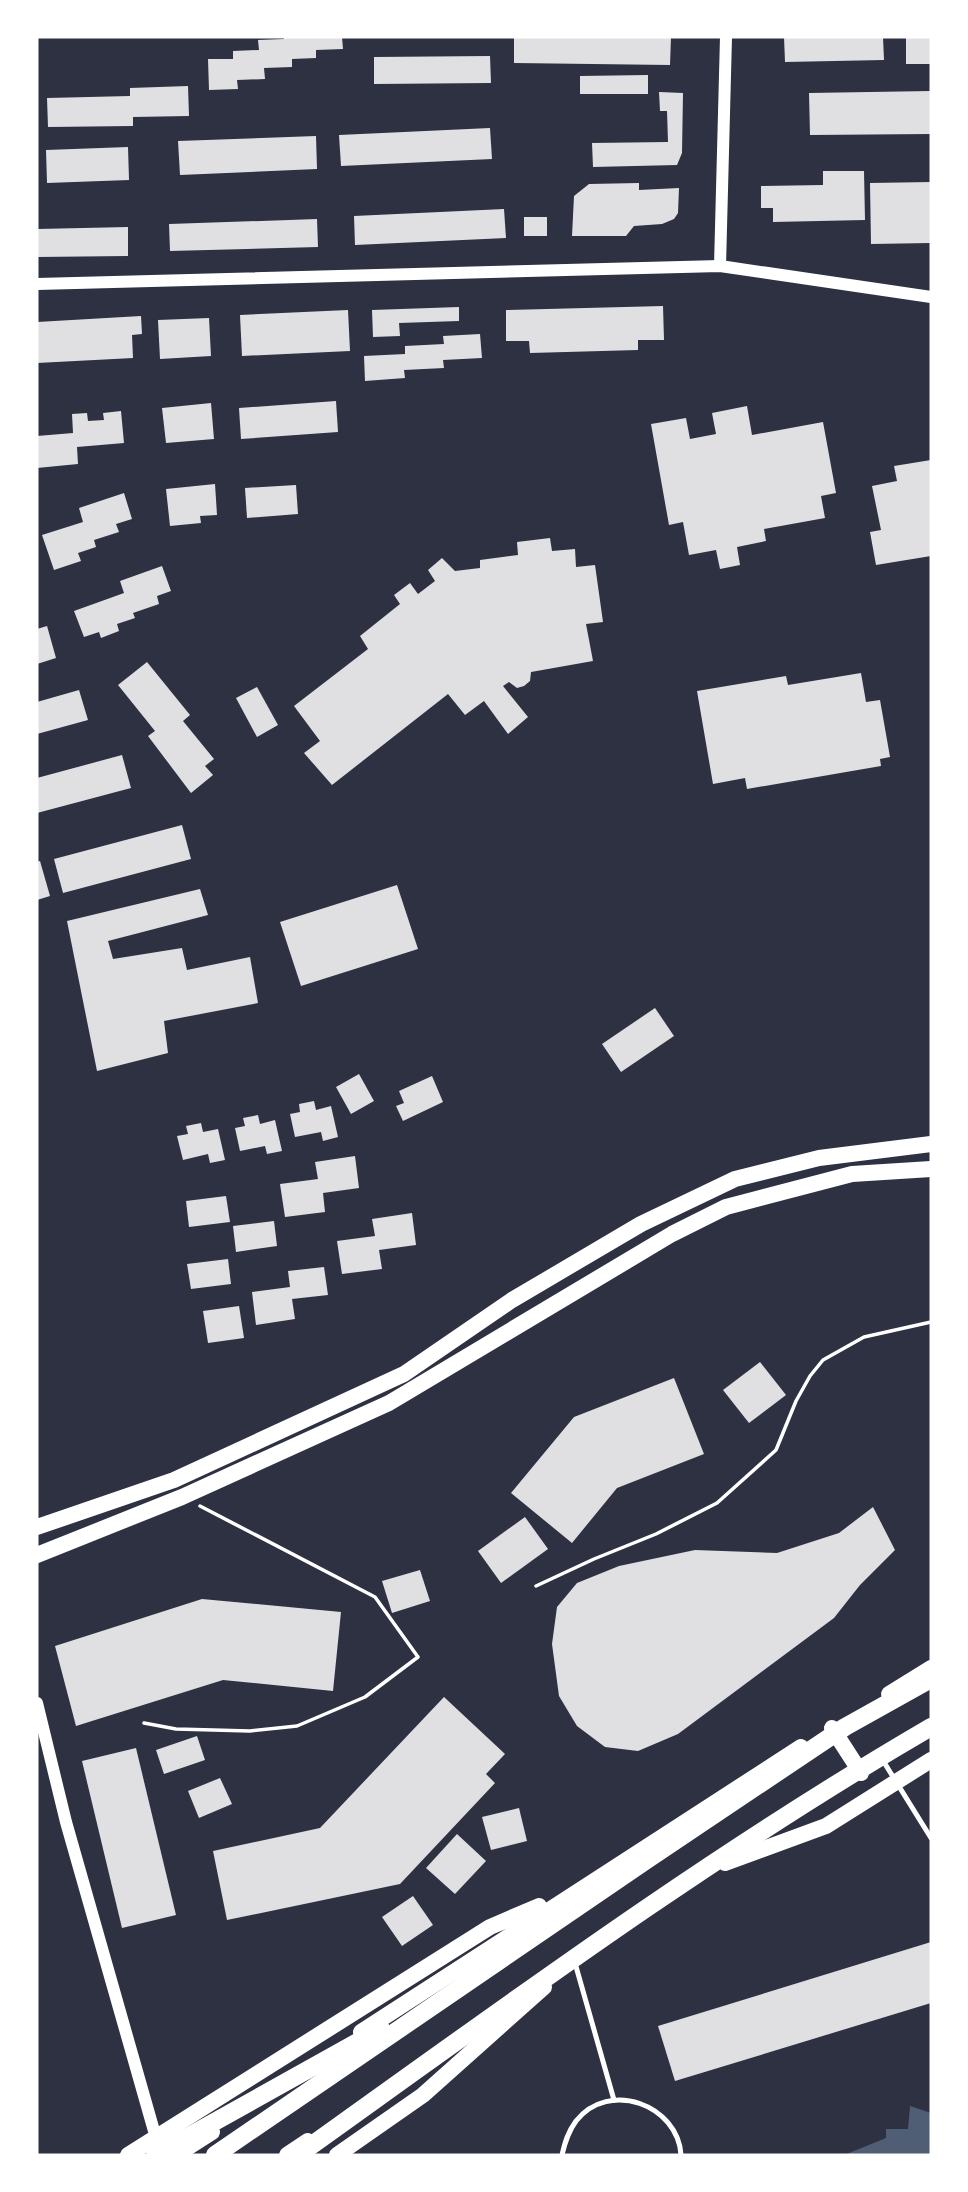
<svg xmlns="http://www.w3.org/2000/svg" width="968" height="2192" viewBox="0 0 968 2192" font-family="Lato,sans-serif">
  <rect width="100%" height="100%" fill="#2d3142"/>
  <path fill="#4f5d75" d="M910,2106L931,2113V2155H844L886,2138V2129H908Z"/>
  <g fill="#e0e0e3">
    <path d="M284,37H342L343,49L316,50V58L292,59V67L264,68L265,79L237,80L238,89L209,90L208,59H233V51L259,50L258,40L284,39Z"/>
    <path d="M514,37H671L670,65L514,63Z"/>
    <path d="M784,37H883L884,60L785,62Z"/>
    <rect x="906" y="37" width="25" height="27"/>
    <path d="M490,56L491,83L374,84V57Z"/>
    <path d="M648,75V94H580V76Z"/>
    <path d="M188,86L189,116L133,117V126L48,127L47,98L130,96V88Z"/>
    <path d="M931,91V134L810,135L809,93Z"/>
    <path d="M659,92L683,93L682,153L677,165L593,167L592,143L668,142L667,111H660Z"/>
    <path d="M490,128L492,159L341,166L339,135Z"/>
    <path d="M316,136L317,169L180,175L178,141Z"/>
    <path d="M128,147L129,180L47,183L46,150Z"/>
    <path d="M823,171H864L865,220L773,222V208H761V186L823,185Z"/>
    <path d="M931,182V243L871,244L870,183Z"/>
    <path d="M639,183V190L679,188L678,213L674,219L662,224L634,226L626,236H572L574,196L589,184Z"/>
    <path d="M504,209L506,238L355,245L354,216Z"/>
    <rect x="524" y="217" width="23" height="19"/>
    <path d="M317,219L318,247L170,251L169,224Z"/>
    <path d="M128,227V256L37,257V229Z"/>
    <path d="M663,306L664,340H638V350L530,353L529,341H506V310Z"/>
    <path d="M459,307V321L399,323L400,336L373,337L372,310Z"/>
    <path d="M348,310L350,351L242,356L240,315Z"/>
    <path d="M141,316L142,334L132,335L133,358L37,363V322Z"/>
    <path d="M209,318L211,356L160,359L158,320Z"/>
    <path d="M480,334L482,358L443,360L444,368L404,370L405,378L365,381L364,356L405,354V346L444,344L443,336Z"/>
    <path d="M336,401L338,432L241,439L239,408Z"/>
    <path d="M211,403L214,439L166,443L162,408Z"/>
    <path d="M747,406L752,435L823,422L836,493L821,496L825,518L764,529L766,541L737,547L740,565L720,569L716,550L689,555L683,522L669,525L651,424L686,418L690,439L716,434L712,413Z"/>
    <path d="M121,411L124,443L77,447L78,464L37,468V436L73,433L72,414L87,413L88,421L104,420L103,413Z"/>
    <path d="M931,460V556L876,565L870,532L881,530L872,486L897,481L894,466Z"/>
    <path d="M215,484L217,515L200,516L201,523L170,526L166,489Z"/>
    <path d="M296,485L298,514L247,518L245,488Z"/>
    <path d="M124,493L132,519L116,524L119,532L94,540L96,547L78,553L81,561L54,570L42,535L83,522L79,508Z"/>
    <path d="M550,538L552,551L575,549L576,567L595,565L603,622L586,624L593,661L531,672L530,681L524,686L517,688L509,682L503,686L528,717L508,734L484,701L465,715L448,694L332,785L304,753L320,741L294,706L368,649L360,636L400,604L394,595L410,583L418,594L435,581L428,570L442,558L455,571L480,568V560L518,555L517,542Z"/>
    <path d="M162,566L171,591L157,596L159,604L133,613L135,618L117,624L119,631L101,638L99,632L84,637L74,611L124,593L120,581Z"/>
    <path d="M47,626L56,658L37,664V629Z"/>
    <path d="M147,662L190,715L183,721L214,759L205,766L213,775L191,793L148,736L155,731L118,685Z"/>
    <path d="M861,673L866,702L880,700L890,757L880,759L881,766L747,789L745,778L713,784L697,691L786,676L788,685Z"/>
    <path d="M257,687L278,725L257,737L236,698Z"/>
    <path d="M79,690L88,720L37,734V702Z"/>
    <path d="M122,755L131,788L37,813V778Z"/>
    <path d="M182,825L191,859L63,893L54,859Z"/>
    <path d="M40,861L50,896L37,900V862Z"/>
    <path d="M397,885L418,949L301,986L280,922Z"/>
    <path d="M200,889L208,915L108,941L113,959L182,948L187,970L250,957L258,1003L164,1021L168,1053L97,1071L67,921Z"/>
    <path d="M655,1008L674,1036L621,1072L602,1044Z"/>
    <path d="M359,1074L374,1101L351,1114L336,1087Z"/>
    <path d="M432,1076L443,1102L403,1121L396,1106L404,1103L399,1091Z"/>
    <path d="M314,1101L316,1110L331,1106L338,1137L323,1141L321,1132L295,1137L290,1114L300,1112L299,1104Z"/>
    <path d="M258,1115L260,1124L275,1120L282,1151L267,1154L265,1146L240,1151L235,1128L245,1126L243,1118Z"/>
    <path d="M201,1123L203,1132L218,1129L225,1160L210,1163L208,1154L183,1160L177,1136L188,1134L186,1126Z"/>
    <path d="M355,1156L359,1188L323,1193L325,1212L285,1217L280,1184L318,1179L315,1162Z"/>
    <path d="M226,1196L230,1222L189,1227L186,1201Z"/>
    <path d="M412,1213L416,1245L379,1250L382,1269L342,1274L337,1241L375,1236L372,1219Z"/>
    <path d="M274,1221L277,1246L236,1252L233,1226Z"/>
    <path d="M228,1259L231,1284L191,1289L187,1264Z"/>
    <path d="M324,1267L328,1295L292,1299L295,1319L256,1325L252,1292L290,1287L288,1271Z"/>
    <path d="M239,1306L244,1338L208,1343L203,1311Z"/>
    <path d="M760,1362L786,1395L749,1423L723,1390Z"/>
    <path d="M674,1378L704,1454L617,1488L572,1543L511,1493L574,1417Z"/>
    <path d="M873,1507L895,1550L860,1585L834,1618L678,1734L638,1751L605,1747L577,1726L559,1696L552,1644L557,1607L577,1583L619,1566L695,1550L777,1553L839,1533Z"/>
    <path d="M525,1517L548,1549L501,1583L478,1551Z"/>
    <path d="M420,1570L430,1601L392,1613L382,1581Z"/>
    <path d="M202,1599L341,1612L333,1691L223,1680L76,1726L55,1646Z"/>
    <path d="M444,1697L505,1754L486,1774L495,1783L400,1884L227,1920L213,1851L320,1828Z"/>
    <path d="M197,1736L205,1760L164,1774L156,1750Z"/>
    <path d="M136,1748L176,1915L122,1928L82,1761Z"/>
    <path d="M220,1778L232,1804L199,1818L188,1791Z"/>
    <path d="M519,1808L527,1841L491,1850L482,1817Z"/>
    <path d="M457,1834L486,1861L455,1894L426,1868Z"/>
    <path d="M413,1896L433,1925L402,1946L382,1917Z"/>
    <path d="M931,1942V2003L675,2081L658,2026Z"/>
  </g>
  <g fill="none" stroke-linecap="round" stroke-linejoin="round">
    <g stroke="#fff" stroke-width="3.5">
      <path d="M536,1586L594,1559L656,1534L717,1503L776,1450L796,1401L810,1376L823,1360L864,1337L931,1322"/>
      <path d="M144,1723L176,1729L250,1731L297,1726L365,1697L418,1657L375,1597L200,1506"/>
    </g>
    <g stroke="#fff" stroke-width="5">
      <path d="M882,1759L931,1838"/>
      <path d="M575,1963L614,2100"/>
      <path d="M562,2155C565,2142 568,2132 576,2121C609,2079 678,2105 681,2155"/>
    </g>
    <g stroke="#fff" stroke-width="12">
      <path d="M720,266L726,37"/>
      <path d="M37,284L720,266L931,297"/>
      <path d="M37,1703L66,1822L158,2145"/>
    </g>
    <g stroke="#fff" stroke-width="16">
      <path d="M37,1527L174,1480L404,1374L512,1300L641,1224L735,1179L819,1158L931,1144"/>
      <path d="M37,1555L182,1497L389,1403L672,1234L726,1207L852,1174L931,1169"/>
      <path d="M889,1694L931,1668"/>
      <path d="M832,1728L861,1773"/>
      <path d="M725,1863L826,1826L931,1760"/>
      <path d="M361,2032L801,1747"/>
      <path d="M128,2155L490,1927L539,1906"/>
      <path d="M176,2155L212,2132"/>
      <path d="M287,2155L308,2141"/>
      <path d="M337,2155L423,2095L544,1987"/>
    </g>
    <g stroke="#fff" stroke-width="18">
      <path d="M155,2155L381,2029"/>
      <path d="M215,2155L648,1859L845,1727L931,1679"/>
      <path d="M298,2155C505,2007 711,1855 931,1727"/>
    </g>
  </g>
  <rect width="968" height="2192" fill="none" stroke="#ffffff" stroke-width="77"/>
</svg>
